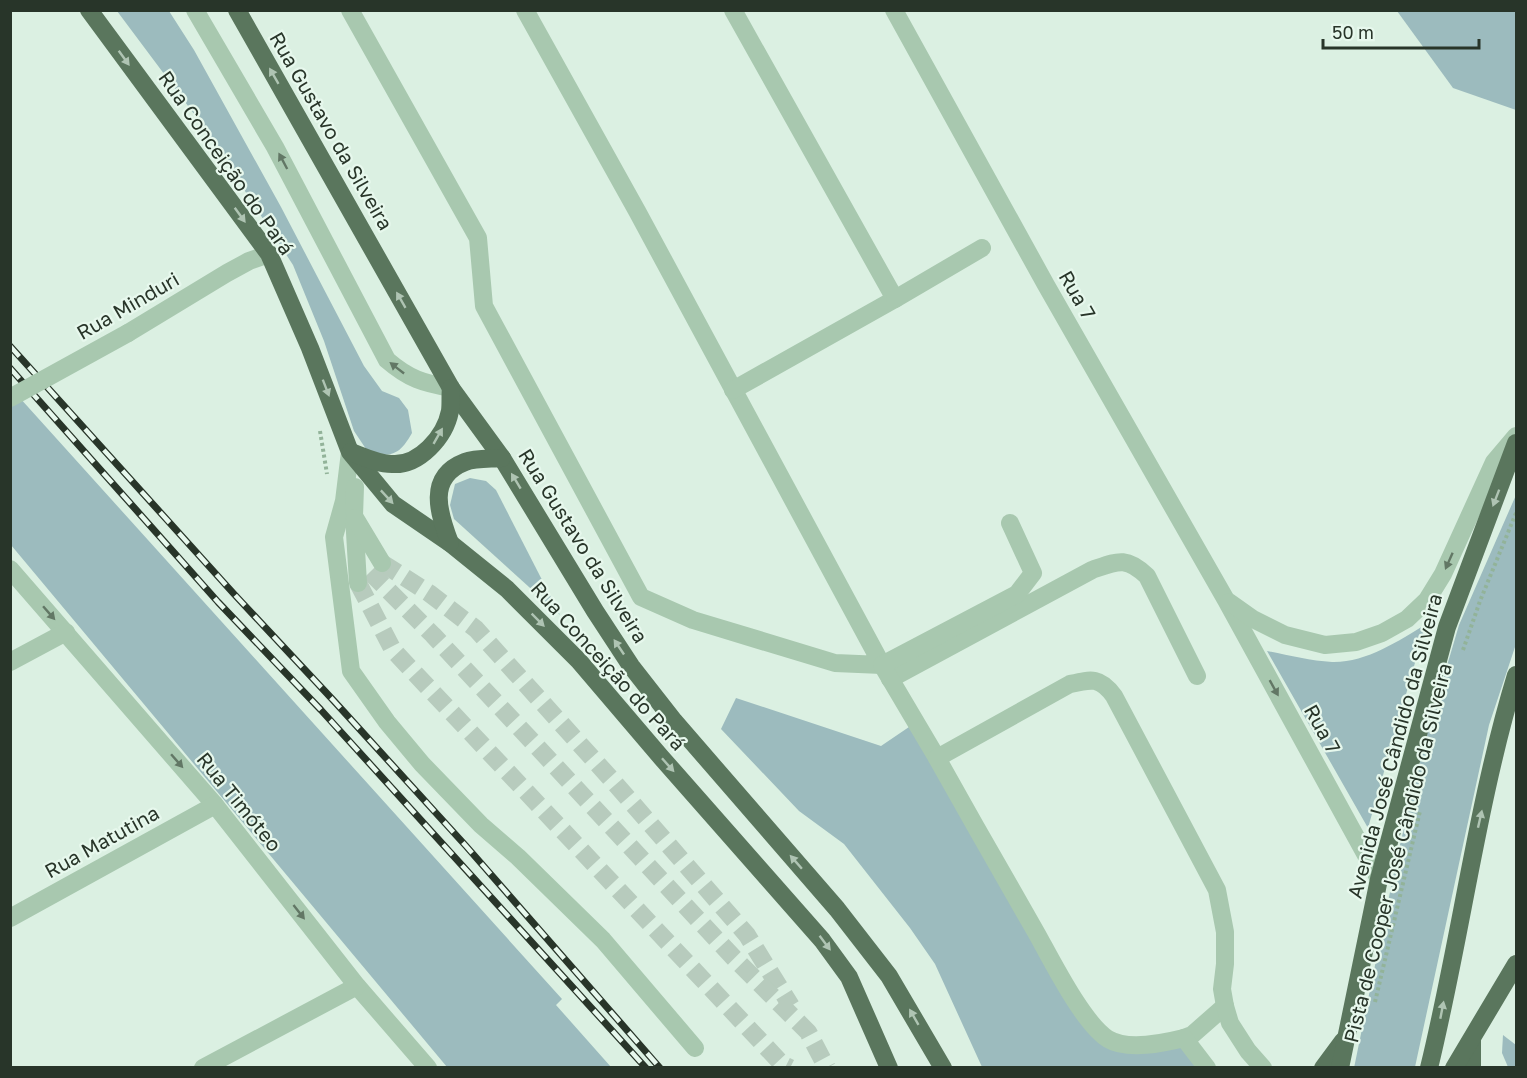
<svg xmlns="http://www.w3.org/2000/svg" width="1527" height="1078" viewBox="0 0 1527 1078" font-family="'Golos Text',sans-serif">
  <rect width="100%" height="100%" fill="#dbf0e2"/>
  <g fill="#9cbbbe">
    <path d="M117,11H169L194,50L281,207L364,366L382,391L399,398L408,410L412,433C400,454 394,456 370,455L354,431L324,341L293,265L200,122Z"/>
    <path d="M1397,11H1516V110L1453,88Z"/>
    <path d="M10,387L562,999L556,1005L611,1067H447L11,545Z"/>
    <path d="M470,478L486,481L496,490L560,615L454,519L450,505L455,484Z"/>
    <path d="M1516,495V644L1489,725L1415,1067L1354,1068L1398,853L1426,737L1459,625Z"/>
    <path d="M1426,624L1368,828L1267,651C1288,655 1310,661 1332,662C1365,663 1399,641 1426,624Z"/>
    <path d="M736,698L881,746L909,727L1102,1045H1180L1199,1067H982L935,964L910,928L844,844L799,811L721,729Z"/>
    <path d="M1503,1035L1516,1045V1067H1508L1502,1053Z"/>
  </g>
  <g fill="none" stroke-linecap="round" stroke-linejoin="round">
    <g stroke="#b7cbbd" stroke-width="18" stroke-dasharray="18 9" stroke-linecap="butt">
      <path d="M382,563L429,593L476,629L612,780L747,935L791,1006"/>
      <path d="M370,572L433,635L734,958L808,1032L827,1068"/>
      <path d="M358,583L393,650L782,1064L790,1068"/>
    </g>
    <g stroke="#92b399" stroke-width="4" stroke-dasharray="3 3" stroke-linecap="butt">
      <path d="M320,431L327,474"/>
      <path d="M1463,650L1480,601L1516,513"/>
      <path d="M1375,1002L1420,811"/>
    </g>
    <g stroke="#a8c8af" stroke-width="18">
      <path d="M195,10L275,147L387,360C409,379 423,383 451,388"/>
      <path d="M350,10L478,238L484,306L641,597L693,620L835,663L882,665L637,211L525,10"/>
      <path d="M733,10L895,299L733,390"/>
      <path d="M894,10L1046,285L1226,600L1379,879"/>
      <path d="M895,299L982,248"/>
      <path d="M128,333L227,273L249,261L269,254"/>
      <path d="M350,452L344,501L334,537L351,671L387,722L422,764L481,825L518,857L603,940L695,1048"/>
      <path d="M355,487L354,516L358,583"/>
      <path d="M355,518L382,563"/>
      <path d="M10,569L215,805L357,986L428,1068"/>
      <path d="M1229,602L1253,619L1285,635L1325,645L1356,642L1382,633L1407,619L1427,600L1443,574L1494,462L1516,436"/>
      <path d="M10,662L66,632"/>
      <path d="M890,679L1092,570C1118,561 1126,556 1147,576L1197,676"/>
      <path d="M937,758L882,665L1017,594L1033,573L1010,523"/>
      <path d="M10,918L215,805"/>
      <path d="M1184,1038L1192,1035L1225,1006"/>
      <path d="M203,1068L357,986"/>
      <path d="M1207,1068L1184,1038C1164,1043 1128,1051 1108,1039C1083,1023 1052,961 1037,934C1003,875 970,817 937,758L1070,684C1092,679 1100,677 1114,696L1217,890L1225,932V964L1222,989L1225,1006L1230,1023L1248,1051L1263,1068"/>
    </g>
    <g stroke="#5a765d" stroke-width="18">
      <path d="M89,10L269,254L310,348L350,452L393,504L450,543L507,589L579,661L660,756L822,940L849,977L889,1068"/>
      <path d="M237,10L451,388L502,458L595,611L631,666L674,721L837,909L889,976L943,1068"/>
      <path d="M351,452C364,457 378,464 392,464C419,466 445,437 450,411C451,404 450,395 451,388"/>
      <path d="M450,543C439,514 426,477 465,462C475,458 491,459 502,458"/>
      <path d="M1472,1039V1068"/>
      <path d="M1323,1068L1343,1041"/>
      <path d="M1340,1068L1379,879L1447,627L1516,443"/>
      <path d="M1429,1068C1461,937 1477,803 1516,675"/>
      <path d="M1454,1068L1516,964"/>
    </g>
    <g stroke="#283529" stroke-width="7">
      <g id="rail">
        <path d="M10,346L234,594L334,701L466,846L660,1068"/>
        <path d="M10,368L218,602L321,710L646,1068"/>
      </g>
    </g>
    <use href="#rail" stroke="#e7f8ed" stroke-width="4.5" stroke-dasharray="14" stroke-linecap="butt"/>
    <path stroke="#a8c8af" stroke-width="18" d="M10,398L128,333"/>
  </g>
  <defs><path id="oneway-solid" d="M-6-.8H1V-3.2L6.5 0L1 3.2V.8H-6Z" transform="scale(1.5)"/></defs>
  <g fill="#afc4b3">
    <use href="#oneway-solid" transform="translate(124 58) rotate(54)"/>
    <use href="#oneway-solid" transform="translate(274 76) rotate(-120)"/>
    <use href="#oneway-solid" transform="translate(240 215) rotate(54)"/>
    <use href="#oneway-solid" transform="translate(401 300) rotate(-120)"/>
    <use href="#oneway-solid" transform="translate(326 388) rotate(69)"/>
    <use href="#oneway-solid" transform="translate(438 436) rotate(-60)"/>
    <use href="#oneway-solid" transform="translate(516 481) rotate(-121)"/>
    <use href="#oneway-solid" transform="translate(387 497) rotate(47)"/>
    <use href="#oneway-solid" transform="translate(1496 498) rotate(111)"/>
    <use href="#oneway-solid" transform="translate(538 620) rotate(45)"/>
    <use href="#oneway-solid" transform="translate(619 647) rotate(-124)"/>
    <use href="#oneway-solid" transform="translate(668 765) rotate(48)"/>
    <use href="#oneway-solid" transform="translate(1480 819) rotate(-77)"/>
    <use href="#oneway-solid" transform="translate(796 862) rotate(-131)"/>
    <use href="#oneway-solid" transform="translate(825 943) rotate(53)"/>
    <use href="#oneway-solid" transform="translate(1442 1010) rotate(-79)"/>
    <use href="#oneway-solid" transform="translate(914 1017) rotate(-120)"/>
  </g>
  <g fill="#627765">
    <use href="#oneway-solid" transform="translate(283 161) rotate(-118)"/>
    <use href="#oneway-solid" transform="translate(397 368) rotate(-142)"/>
    <use href="#oneway-solid" transform="translate(1449 561) rotate(114)"/>
    <use href="#oneway-solid" transform="translate(49 613) rotate(49)"/>
    <use href="#oneway-solid" transform="translate(1274 688) rotate(61)"/>
    <use href="#oneway-solid" transform="translate(177 761) rotate(49)"/>
    <use href="#oneway-solid" transform="translate(299 912) rotate(52)"/>
  </g>
  <g text-anchor="middle" stroke-width="4.5" stroke-linejoin="round" paint-order="stroke">
    <g font-size="20" fill="#283529" stroke="#e7f8ed">
      <text transform="translate(331 131) rotate(60)" y="7">Rua Gustavo da Silveira</text>
      <text transform="translate(226 163) rotate(55)" y="7">Rua Conceição do Pará</text>
      <text transform="translate(1077 295) rotate(60)" y="7">Rua 7</text>
      <text transform="translate(128 306) rotate(-30)" y="7">Rua Minduri</text>
      <text transform="translate(583 546) rotate(58)" y="7">Rua Gustavo da Silveira</text>
      <text transform="translate(608 666) rotate(48)" y="7">Rua Conceição do Pará</text>
      <text transform="translate(1322 729) rotate(61)" y="7">Rua 7</text>
      <text transform="translate(1395 746) rotate(-75)" y="7">Avenida José Cândido da Silveira</text>
      <text transform="translate(239 802) rotate(51)" y="7">Rua Timóteo</text>
      <text transform="translate(102 842) rotate(-29)" y="7">Rua Matutina</text>
      <text transform="translate(1398 853) rotate(-76)" y="7">Pista de Cooper José Cândido da Silveira</text>
    </g>
  </g>
  <rect width="1527" height="1078" fill="none" stroke="#283529" stroke-width="24"/>
  <path d="M1323 39v9h156v-9" fill="none" stroke="#283529" stroke-width="3"/>
  <text x="1332" y="39" font-size="18" fill="#283529" stroke="#e7f8ed" stroke-width="4.5" paint-order="stroke">50 m</text>
</svg>
